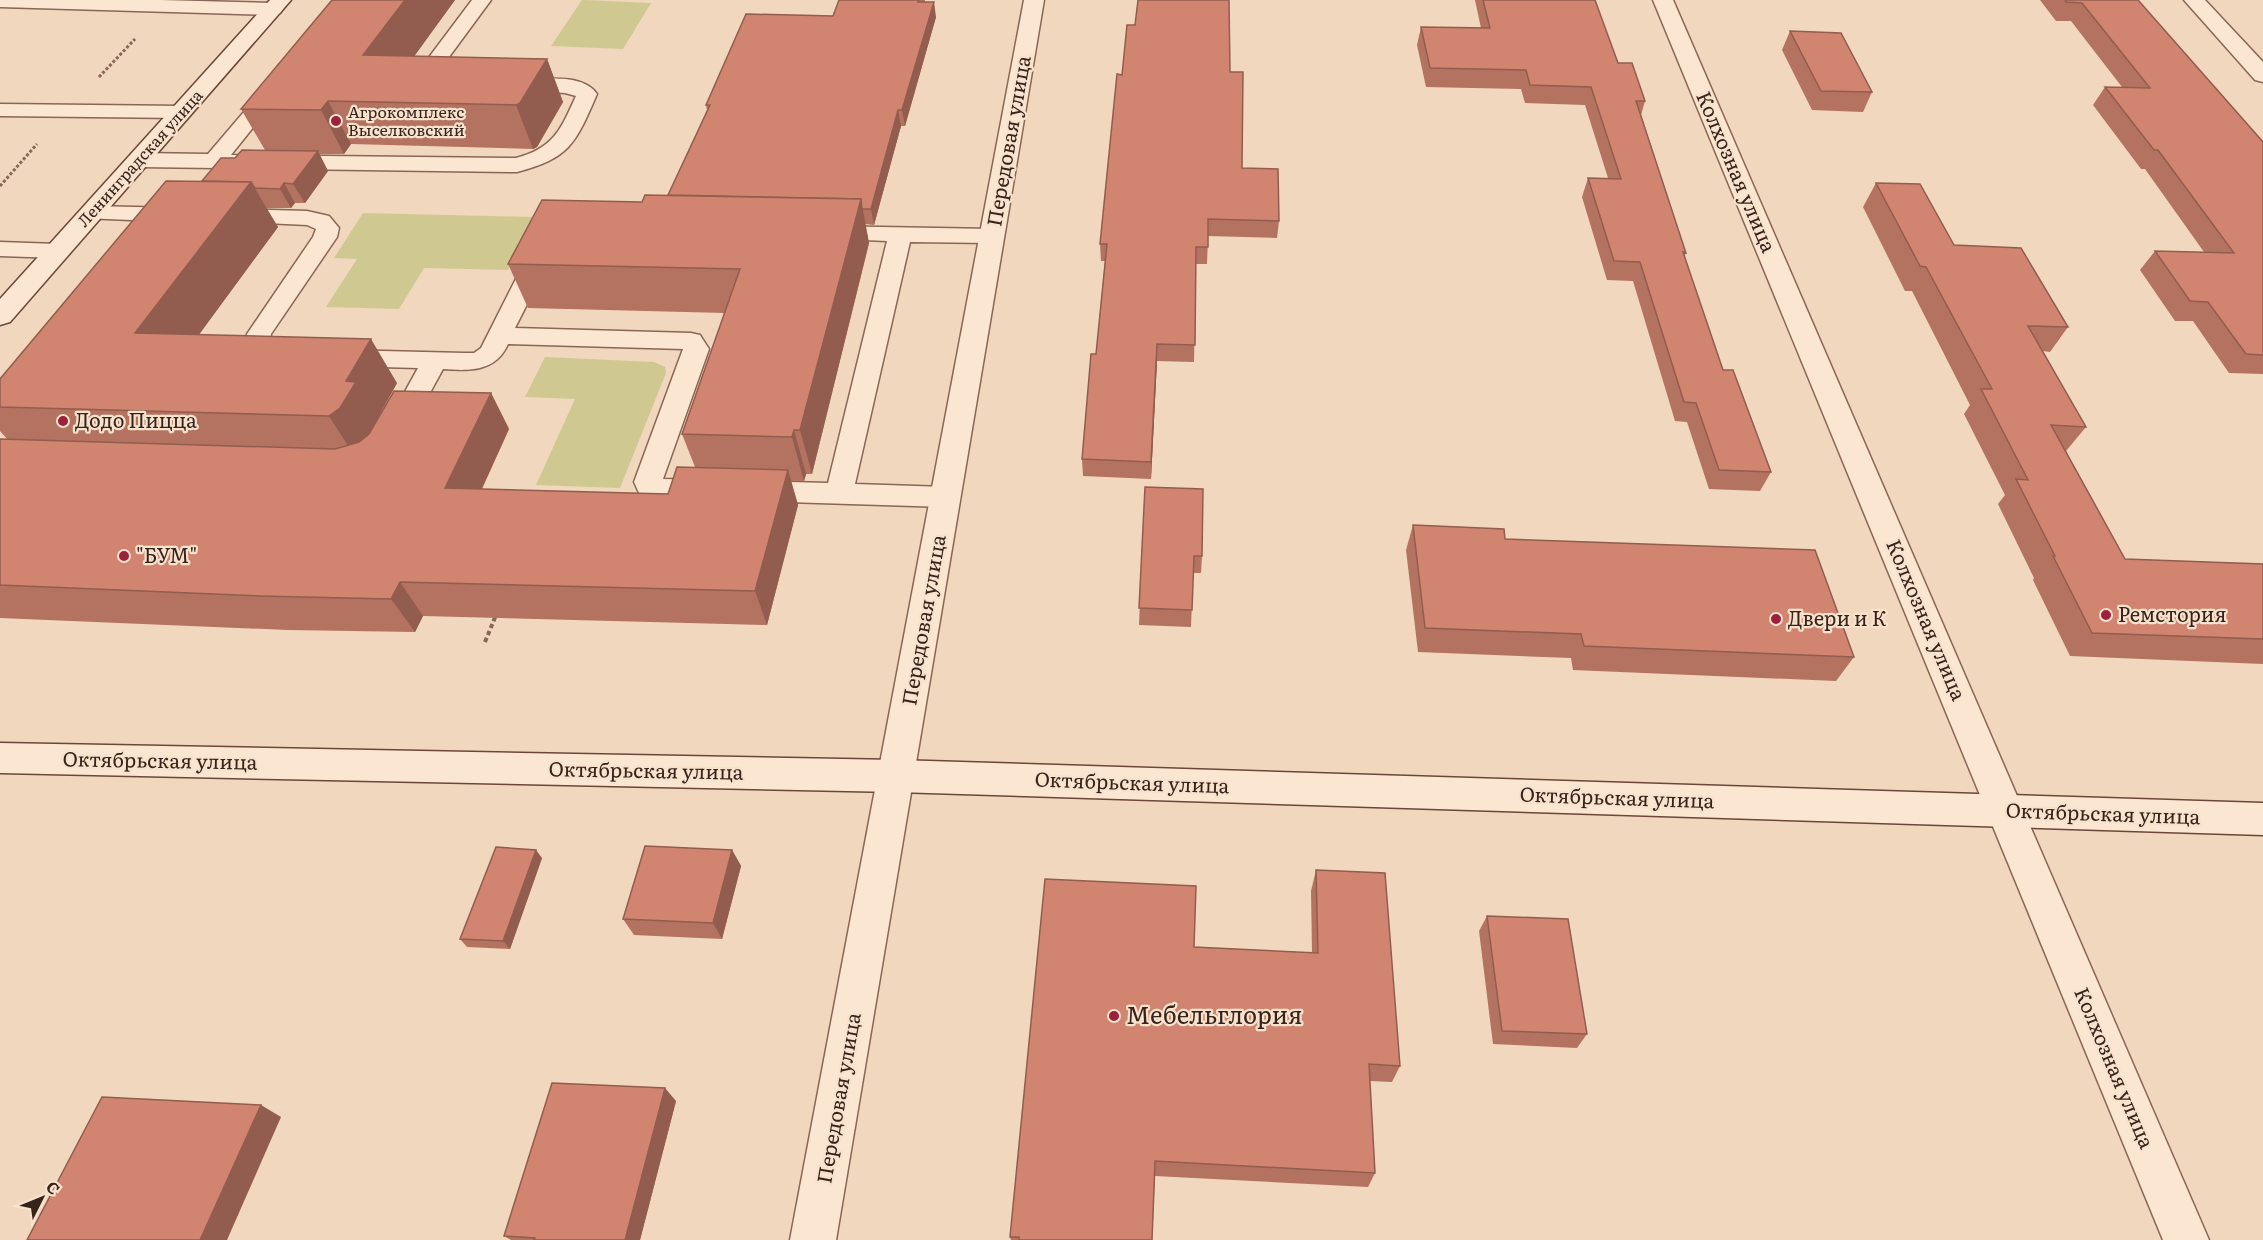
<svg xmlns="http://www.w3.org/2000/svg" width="2263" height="1240" viewBox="0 0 2263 1240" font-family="Literata,serif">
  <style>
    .green { fill: #cfc991 }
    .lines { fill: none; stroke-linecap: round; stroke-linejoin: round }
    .lane-casing { stroke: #896655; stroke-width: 3 }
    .street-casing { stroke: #896655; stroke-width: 3 }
    .secondary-casing { stroke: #6b4739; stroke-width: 3 }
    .path-far1 { stroke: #896655; stroke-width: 3; stroke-dasharray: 3 2; stroke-linecap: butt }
    .path { stroke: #896655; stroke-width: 4; stroke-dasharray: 4.5 3; stroke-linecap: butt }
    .lane { fill: #fbe6d1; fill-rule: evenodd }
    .street { fill: #fbe6d1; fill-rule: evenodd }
    .secondary { fill: #fbe6d1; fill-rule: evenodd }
    .wall { fill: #b47260 }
    .shaded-wall { fill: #925d4e }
    .building { fill: #d18570; stroke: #925d4e; stroke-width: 1.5 }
    .poi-dot { fill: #9c213c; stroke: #f7e2cd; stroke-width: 2 }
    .labels { text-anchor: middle; stroke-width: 4.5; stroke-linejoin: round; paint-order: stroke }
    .far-poi-label { font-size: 16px; fill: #38231b; stroke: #f7e2cd; text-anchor: start }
    .far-street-label { font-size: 16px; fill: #38231b; stroke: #f7e2cd }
    .street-label { font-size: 20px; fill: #38231b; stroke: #f7e2cd }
    .poi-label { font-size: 20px; fill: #38231b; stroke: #f7e2cd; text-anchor: start }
    .near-poi-label { font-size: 24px; fill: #38231b; stroke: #f7e2cd; text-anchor: start }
  </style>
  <rect width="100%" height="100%" fill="#f0d7bd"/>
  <g class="green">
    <polygon points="582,0 585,0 651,3 623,49 551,46"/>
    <polygon points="363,213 536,217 508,270 424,268 399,309 326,307 357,259 334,258"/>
    <polygon points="545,357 654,362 665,367 666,373 620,488 536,485 575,399 525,397"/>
  </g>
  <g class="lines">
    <defs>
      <g id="lane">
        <polygon points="0,0 160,0 273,3 280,5 283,9 280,13 273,15 0,7"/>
        <polygon points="472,0 491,0 435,76 446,85 443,89 436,91 421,86 415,76"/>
        <path d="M517 80C540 80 582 72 597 94 576 142 571 158 517 172L139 167 131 165 128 160 131 155 139 153 208 154 267 85 274 83 281 85 284 89 231 155 516 158C554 148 561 129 576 96L565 93 510 90 507 86 510 82Z"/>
        <polygon points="0,104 182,106 189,108 192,112 189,116 182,118 0,116"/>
        <polygon points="91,206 179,208 187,210 190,215 187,220 179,222 83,218 80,213 83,208"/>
        <polygon points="233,209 307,211 329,216 339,228 337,237 271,334 270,342 272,345 294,350 298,356 294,362 285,364 255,358 244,343 247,334 313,237 316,229 307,225 225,221 222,216 225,211"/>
        <polygon points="826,226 992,229 1000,231 1004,236 1000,241 992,243 910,242 855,484 946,487 956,490 960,497 956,504 946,507 754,501 744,498 740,491 744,484 754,481 828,483 887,241 818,238 814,233 818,228"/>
        <polygon points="0,242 58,244 66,246 70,251 66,256 58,258 0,256"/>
        <path d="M540 248 548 250 552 255 515 328 691 333 700 335 709 349 663 479 709 480 719 483 723 490 719 497C696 504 661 502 639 493L634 482 683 349 508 344C496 372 469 371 443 369L408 433 399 435 390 433 386 426 418 368 342 366 333 364 329 358 333 352 342 350 464 353H474L481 348 528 255 532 250Z"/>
      </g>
      <g id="street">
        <polygon points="1024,0 1044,0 836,1240 790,1240"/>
        <polygon points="1653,0 1673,0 2209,1240 2163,1240"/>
        <polygon points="2184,0 2205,0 2263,62 2263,82 2255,80"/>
      </g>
      <g id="secondary">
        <polygon points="270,0 291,0 10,322 0,325 0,299"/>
        <polygon points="0,743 896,760 2263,803 2263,835 896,792 0,773"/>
      </g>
    </defs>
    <use href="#lane" class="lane-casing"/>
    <use href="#street" class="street-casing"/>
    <use href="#secondary" class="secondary-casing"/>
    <g class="path-far1">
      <polyline points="99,77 135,39"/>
      <polyline points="0,186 37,144"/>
    </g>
    <polyline class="path" points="485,642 496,615"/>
    <use href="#lane" class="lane"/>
    <use href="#street" class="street"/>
    <use href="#secondary" class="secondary"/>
  </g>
  <g class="wall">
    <polygon points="332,0 455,0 414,56 547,59 563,102 537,147 533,149 351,144 344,154 319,154 328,171 305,203 295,203 291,208 266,208 278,227 199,334 397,383 378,418 491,393 509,429 482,489 668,494 695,467 682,434 725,313 528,308 508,264 642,202 668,195 707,110 706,105 833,16 875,0 925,0 925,2 936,17 905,126 901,126 874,225 865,224 869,243 812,474 806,474 804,481 791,481 798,505 767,625 423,616 415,632 288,630 0,618 0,439 8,440 0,431 0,379 202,181 235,158 265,150 241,109"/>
    <polygon points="1475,0 1595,0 1618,63 1645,101 1641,115 1686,253 1684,257 1723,370 1771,472 1760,491 1709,489 1687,422 1675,421 1633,281 1607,280 1582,197 1588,178 1608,178 1585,105 1525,103 1521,89 1426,87 1417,45 1421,27 1481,28"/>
    <polygon points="2040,0 2138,0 2263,142 2263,374 2229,373 2193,321 2175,321 2140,270 2155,251 2204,252 2145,169 2141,169 2093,105 2105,87 2122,87 2071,21 2056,21"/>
    <polygon points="1790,31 1872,92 1863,112 1812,110 1782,50"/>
    <polygon points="1230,72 1242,168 1279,221 1277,238 1208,236 1207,264 1196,264 1194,362 1157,361 1151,479 1083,476 1082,459 1096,354 1105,261 1101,261 1100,244 1122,75"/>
    <polygon points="1876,183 1954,245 2068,327 2050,352 2043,351 2086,427 2066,451 2125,559 2263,564 2263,664 2070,656 2033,580 2034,578 1998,504 2005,495 1964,414 1970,405 1912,291 1905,291 1863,207"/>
    <polygon points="1145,487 1202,556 1201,573 1193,573 1191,627 1139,625"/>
    <polygon points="1413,525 1505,539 1854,657 1836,681 1573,670 1571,658 1418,652 1406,550"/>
    <polygon points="732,850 741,866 722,939 634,935 623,919"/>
    <polygon points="542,858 510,949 467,947 460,939"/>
    <polygon points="1316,870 1400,1066 1392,1082 1370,1081 1375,1173 1368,1187 1155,1176 1152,1240 1011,1240 1010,1237 1194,947 1312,953 1311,891"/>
    <polygon points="1487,916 1587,1034 1577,1048 1493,1044 1479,931"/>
    <polygon points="676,1101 640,1240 511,1240 504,1236"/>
  </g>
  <g class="shaded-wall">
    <polygon points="405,0 455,0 384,98 363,55"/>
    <polygon points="934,2 936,17 905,126 902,110"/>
    <polygon points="547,59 563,102 537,147 533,149 516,105"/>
    <polygon points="328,101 351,144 344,154 321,110"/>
    <polygon points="898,110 901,126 874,225 871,209"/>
    <polygon points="318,151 328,171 305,203 293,184"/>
    <polygon points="251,182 278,227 168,377 135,333"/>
    <polygon points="284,183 295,203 291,208 280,189"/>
    <polygon points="861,199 869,243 812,474 800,430"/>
    <polygon points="371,339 397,383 378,417 383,426 357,460 329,416 346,381"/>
    <polygon points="1157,344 1157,361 1151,479 1151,462"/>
    <polygon points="491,393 509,429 466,523 445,488"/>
    <polygon points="794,430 806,474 804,481 792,437"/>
    <polygon points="788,470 798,505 767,625 755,591"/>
    <polygon points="400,582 423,616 415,632 391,599"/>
    <polygon points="536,850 542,858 510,949 503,941"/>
    <polygon points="732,850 741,866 722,939 713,923"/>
    <polygon points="665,1088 676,1101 640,1240 625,1240"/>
    <polygon points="261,1105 281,1117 227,1240 200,1240"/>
  </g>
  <g class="building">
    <polygon points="332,0 405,0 363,55 547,59 520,103 516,105 328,101 321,110 241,109"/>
    <polygon points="839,0 919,0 918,2 934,2 902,110 898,110 871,209 862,209 861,199 668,195 710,105 706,105 746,14 833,16"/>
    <polygon points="1138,0 1229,0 1230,72 1243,72 1242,168 1278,169 1279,221 1208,219 1208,247 1196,247 1195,345 1157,344 1151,462 1082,459 1091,354 1096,354 1107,244 1100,244 1117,74 1122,75 1127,25 1135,25"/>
    <polygon points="1483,0 1595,0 1618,63 1632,63 1645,101 1636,101 1686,253 1683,252 1723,370 1733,370 1771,472 1719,470 1696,403 1684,402 1640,262 1614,261 1588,178 1621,179 1591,87 1530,85 1526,70 1430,68 1421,27 1490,28"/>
    <polygon points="2065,0 2138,0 2263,142 2263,355 2246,354 2208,302 2190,301 2155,251 2234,253 2158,150 2154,150 2105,87 2150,88 2082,3 2066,2"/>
    <polygon points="1790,31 1841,33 1872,92 1821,91"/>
    <polygon points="242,150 318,151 293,184 284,183 280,189 255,188 251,182 202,181 221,158 235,158"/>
    <polygon points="166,181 251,182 135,333 371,339 346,381 356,382 340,408 329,416 0,407 0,379"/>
    <polygon points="1876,183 1920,184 1954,245 2021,248 2068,327 2028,326 2086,427 2051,425 2125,559 2263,564 2263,639 2092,633 2053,556 2055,556 2016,479 2028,480 1981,389 1992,389 1926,267 1920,266"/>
    <polygon points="645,195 861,199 800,430 794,430 792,437 682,434 740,269 508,264 542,200 642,202"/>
    <polygon points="394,391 491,393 445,488 668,494 677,467 788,470 755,591 400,582 391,599 260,596 0,585 0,439 335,449 359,442 369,434"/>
    <polygon points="1145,487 1203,489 1202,556 1194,556 1192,610 1139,608"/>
    <polygon points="1413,525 1504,529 1505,539 1815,550 1854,657 1584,646 1581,634 1425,628"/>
    <polygon points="645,846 732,850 713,923 623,919"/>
    <polygon points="496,847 536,850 503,941 460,939"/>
    <polygon points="1316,870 1385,873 1400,1066 1369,1064 1375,1173 1155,1161 1152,1240 1019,1240 1019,1237 1010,1237 1045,879 1196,886 1194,947 1318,953"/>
    <polygon points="1487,916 1568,919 1587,1034 1502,1031"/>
    <polygon points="552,1083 665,1088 625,1240 534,1240 535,1238 504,1236"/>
    <polygon points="102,1097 261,1105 200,1240 27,1240"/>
  </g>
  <g class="poi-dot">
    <circle cx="336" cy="121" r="6"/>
    <circle cx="63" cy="421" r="6"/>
    <circle cx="124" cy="556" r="6"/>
    <circle cx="2106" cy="615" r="6"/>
    <circle cx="1776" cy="619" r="6"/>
    <circle cx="1114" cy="1016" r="6"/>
  </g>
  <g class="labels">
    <g class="far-poi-label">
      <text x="348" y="118">Агрокомплекс<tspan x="348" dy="18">Выселковский</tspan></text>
    </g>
    <g class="far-street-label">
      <text transform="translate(140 158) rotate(-48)" y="6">Ленинградская улица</text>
    </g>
    <g class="street-label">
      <text transform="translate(1009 141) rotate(-80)" y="7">Передовая улица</text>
      <text transform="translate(1736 172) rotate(67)" y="7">Колхозная улица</text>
      <text transform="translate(924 620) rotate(-80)" y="7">Передовая улица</text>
      <text transform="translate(1926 620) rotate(67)" y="7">Колхозная улица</text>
      <text transform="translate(160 761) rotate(1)" y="7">Октябрьская улица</text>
      <text transform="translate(646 771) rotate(1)" y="7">Октябрьская улица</text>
      <text transform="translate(1132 783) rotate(2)" y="7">Октябрьская улица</text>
      <text transform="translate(1617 798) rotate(2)" y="7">Октябрьская улица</text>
      <text transform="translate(2103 814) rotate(2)" y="7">Октябрьская улица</text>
      <text transform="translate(2114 1068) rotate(67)" y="7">Колхозная улица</text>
      <text transform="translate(839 1098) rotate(-80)" y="7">Передовая улица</text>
    </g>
    <g class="poi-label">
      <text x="75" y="428">Додо Пицца</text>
      <text x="136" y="563">"БУМ"</text>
      <text x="2118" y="622">Ремстория</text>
      <text x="1788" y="626">Двери и К</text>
    </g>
    <g class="near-poi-label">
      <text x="1126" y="1024">Мебельглория</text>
    </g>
  </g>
  <g transform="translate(42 1198) rotate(47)" stroke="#f7e2cd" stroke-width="4.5" paint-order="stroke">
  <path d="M0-4.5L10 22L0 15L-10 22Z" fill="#38231b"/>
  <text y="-9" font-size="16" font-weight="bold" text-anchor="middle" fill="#38231b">С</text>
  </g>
</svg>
